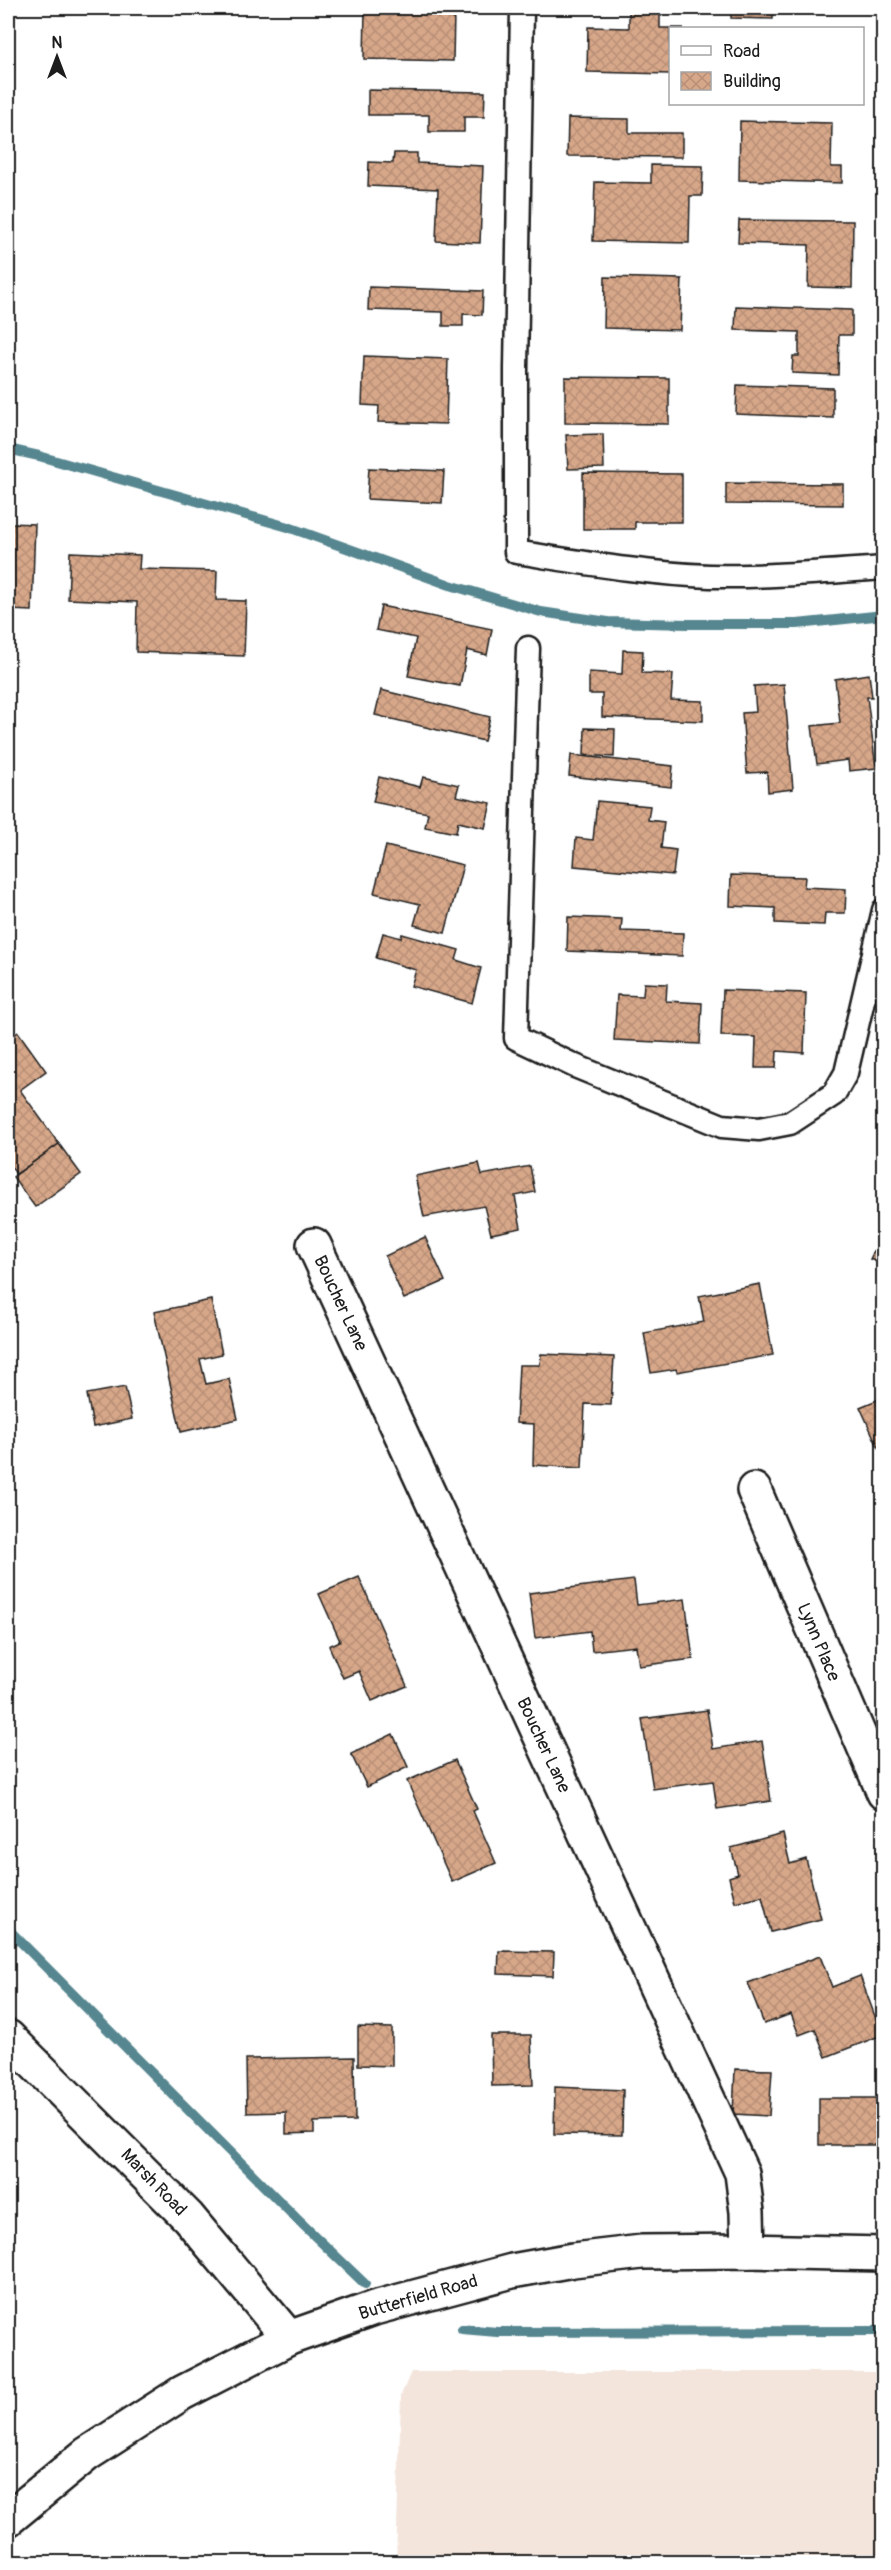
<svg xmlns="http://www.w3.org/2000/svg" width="891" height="2570" viewBox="0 0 891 2570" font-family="Pangolin,sans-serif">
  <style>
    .built { fill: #f3e5dc }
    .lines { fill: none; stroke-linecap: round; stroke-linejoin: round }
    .stream { stroke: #57868f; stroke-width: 10 }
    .building { fill: url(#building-cross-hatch); stroke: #1c1c1c; stroke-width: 1.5 }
    .lane-casing { stroke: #1c1c1c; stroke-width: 27 }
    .street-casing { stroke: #1c1c1c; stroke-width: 38 }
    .lane { stroke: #fff; stroke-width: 22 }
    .street { stroke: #fff; stroke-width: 33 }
    .labels { text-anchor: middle; stroke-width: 4.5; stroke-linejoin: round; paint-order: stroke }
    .street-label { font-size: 18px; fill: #1c1c1c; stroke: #fff }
  </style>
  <defs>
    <pattern id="building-cross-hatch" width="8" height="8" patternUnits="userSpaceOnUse" patternTransform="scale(1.5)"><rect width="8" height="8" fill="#d7a789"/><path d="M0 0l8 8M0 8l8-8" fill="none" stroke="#b88f76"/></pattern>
  </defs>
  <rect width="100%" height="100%" fill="#fff"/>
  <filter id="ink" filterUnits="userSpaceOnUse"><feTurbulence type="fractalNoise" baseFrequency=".0167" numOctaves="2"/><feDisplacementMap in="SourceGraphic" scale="12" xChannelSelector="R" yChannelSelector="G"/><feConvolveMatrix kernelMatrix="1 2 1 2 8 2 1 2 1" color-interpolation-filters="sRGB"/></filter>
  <g filter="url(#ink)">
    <polygon class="built" points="411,2372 883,2372 883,2562 396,2562 401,2395"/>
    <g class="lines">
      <g class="stream">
        <polyline points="8,449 39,456 288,527 450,585 541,612 608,622 688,624 797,624 884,615"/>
        <polyline points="8,1929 296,2218 365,2284"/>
        <polyline points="462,2329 497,2332 884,2331"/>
      </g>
    </g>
    <g class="building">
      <polygon points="731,8 773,8 773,19 731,18"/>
      <polygon points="365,10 454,12 453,61 364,59"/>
      <polygon points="629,12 660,12 660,28 684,28 670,28 670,74 587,72 588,27 629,28"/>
      <polygon points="368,90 485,92 484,117 464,117 464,132 429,132 429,115 368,115"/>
      <polygon points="568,118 629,119 629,133 682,133 682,157 567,156"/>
      <polygon points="740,121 832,123 831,167 842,167 842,183 739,180"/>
      <polygon points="394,153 417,153 417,163 483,166 480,243 436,241 438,189 368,186 369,162 393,163"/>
      <polygon points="651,165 703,166 702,196 690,196 689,243 593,241 595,182 651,183"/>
      <polygon points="739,220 853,221 852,288 808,287 809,245 738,243"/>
      <polygon points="605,277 682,279 680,330 604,328"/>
      <polygon points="369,287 483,291 482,315 463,314 463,326 443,326 443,312 368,310"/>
      <polygon points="736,306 852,310 852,335 839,335 838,375 792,373 793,356 799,356 799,332 735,330"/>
      <polygon points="364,356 448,359 446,424 378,422 379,406 362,405"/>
      <polygon points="565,377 669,378 669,424 565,423"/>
      <polygon points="737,385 833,388 833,418 736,414"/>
      <polygon points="603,434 604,468 568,469 566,435"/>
      <polygon points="369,468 444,471 442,503 367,499"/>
      <polygon points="583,473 682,474 682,522 635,522 635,529 583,529"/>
      <polygon points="726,483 843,484 843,505 726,504"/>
      <polygon points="8,523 35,524 32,611 8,610"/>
      <polygon points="70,552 140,555 139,569 217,571 216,600 246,601 244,656 136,652 137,602 68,599"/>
      <polygon points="381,606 492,629 487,655 467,650 460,686 408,676 416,638 376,630"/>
      <polygon points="623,650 643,651 642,673 673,674 671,700 703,701 703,721 602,717 602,694 589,694 589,672 622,674"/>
      <polygon points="869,674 872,697 867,697 876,768 849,771 848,760 817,764 812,726 840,723 835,679"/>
      <polygon points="784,684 793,789 768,792 767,772 747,773 742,713 756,712 754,686"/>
      <polygon points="381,690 490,717 484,741 375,715"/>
      <polygon points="585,728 615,729 614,757 584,755"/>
      <polygon points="571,755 673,766 671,787 569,776"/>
      <polygon points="379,777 420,787 423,777 459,785 456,796 491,803 485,828 458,822 456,833 425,827 428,813 373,802"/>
      <polygon points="597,801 650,806 648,820 664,822 661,848 676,850 673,875 574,866 576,838 593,840"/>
      <polygon points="386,846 463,865 445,933 414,925 420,904 374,893"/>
      <polygon points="731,875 805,877 804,887 846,889 845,913 825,913 824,925 775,923 775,908 730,906"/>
      <polygon points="568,917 622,919 621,931 683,933 682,956 567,951"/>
      <polygon points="383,933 401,938 402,934 459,950 456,960 481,968 472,1003 411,986 416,970 376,958"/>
      <polygon points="644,983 667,984 666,1001 702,1003 700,1044 614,1040 617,995 643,996"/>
      <polygon points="723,990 806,993 804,1053 777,1051 776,1068 755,1068 756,1037 721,1036"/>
      <polygon points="18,1032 46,1071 20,1090 59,1144 16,1174 8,1162 8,1040"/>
      <polygon points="59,1144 81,1174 35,1207 13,1177"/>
      <polygon points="479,1163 482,1175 530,1166 535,1192 515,1196 521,1228 491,1234 484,1206 424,1217 415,1176"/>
      <polygon points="884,1230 884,1265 870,1259"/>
      <polygon points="425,1237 445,1281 404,1299 385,1256"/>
      <polygon points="760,1284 773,1355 677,1372 676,1369 651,1373 644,1333 704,1322 699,1296"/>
      <polygon points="211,1300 222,1354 200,1359 206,1384 229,1379 238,1419 181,1432 154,1312"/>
      <polygon points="541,1354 614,1357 611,1405 585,1404 582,1468 533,1465 534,1424 516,1423 519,1365 540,1365"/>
      <polygon points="125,1387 132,1419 93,1427 87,1394"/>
      <polygon points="884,1397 884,1460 860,1407"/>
      <polygon points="359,1577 407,1686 372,1701 359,1671 343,1678 329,1646 340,1641 319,1594"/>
      <polygon points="634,1580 637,1605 685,1599 693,1659 639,1666 636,1646 592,1651 590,1631 535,1638 529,1593"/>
      <polygon points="707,1710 713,1749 762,1741 771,1801 717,1809 713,1781 653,1789 642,1719"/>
      <polygon points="393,1734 408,1767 367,1787 351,1754"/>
      <polygon points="455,1760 477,1809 473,1811 496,1863 452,1882 407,1781"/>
      <polygon points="783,1834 790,1864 806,1859 821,1919 771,1932 762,1896 735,1902 729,1877 738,1874 731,1848"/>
      <polygon points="499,1951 554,1952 553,1976 498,1974"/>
      <polygon points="820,1956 832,1987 860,1976 882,2035 826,2057 815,2029 799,2035 791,2014 764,2024 748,1983"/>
      <polygon points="358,2027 392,2028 392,2066 358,2065"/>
      <polygon points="491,2035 531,2035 533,2085 492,2086"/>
      <polygon points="354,2057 355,2121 314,2122 314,2133 286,2134 286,2112 247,2113 246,2059"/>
      <polygon points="735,2069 772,2070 769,2116 733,2114"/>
      <polygon points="555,2087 623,2090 622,2135 554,2134"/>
      <rect x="819" y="2098" width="65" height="47"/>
    </g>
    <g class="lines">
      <defs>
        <g id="lane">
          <path d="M522 8 516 369V552C580 562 646 574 710 576 768 577 826 572 884 568"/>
          <polyline points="528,648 516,1038 575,1066 722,1126 759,1129 790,1123 834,1094 846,1073 884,910"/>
        </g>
        <g id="street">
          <polyline points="314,1245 742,2173 747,2212 748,2251"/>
          <polyline points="754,1490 884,1793"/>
          <polyline points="8,2037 188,2217 289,2338"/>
          <polyline points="8,2519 87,2454 182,2393 289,2338 374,2308 512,2271 573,2260 642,2252 748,2251 884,2254"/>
        </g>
      </defs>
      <use href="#lane" class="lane-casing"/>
      <use href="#street" class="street-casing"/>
      <use href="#lane" class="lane"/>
      <use href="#street" class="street"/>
    </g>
  </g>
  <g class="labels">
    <g class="street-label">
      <text transform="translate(341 1303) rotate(65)" y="6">Boucher Lane</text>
      <text transform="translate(819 1642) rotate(67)" y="6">Lynn Place</text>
      <text transform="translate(544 1745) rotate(65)" y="6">Boucher Lane</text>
      <text transform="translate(154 2182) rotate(46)" y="6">Marsh Road</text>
      <text transform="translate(418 2297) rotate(-16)" y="6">Butterfield Road</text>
    </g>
  </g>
  <rect width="891" height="2570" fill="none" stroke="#fff" stroke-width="30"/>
  <rect x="15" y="15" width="861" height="2540" fill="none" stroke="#1c1c1c" stroke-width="2" filter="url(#ink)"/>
  <rect x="669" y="27" width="195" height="78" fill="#ffffff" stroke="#a4a4a4" stroke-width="1.5"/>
  <rect x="681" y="46" width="30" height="9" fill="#ffffff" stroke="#a4a4a4" stroke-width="1.5"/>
  <text x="723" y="57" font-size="18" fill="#1c1c1c">Road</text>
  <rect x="681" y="72" width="30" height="18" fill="url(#building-cross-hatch)" stroke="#a4a4a4" stroke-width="1.5"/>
  <text x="723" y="87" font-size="18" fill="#1c1c1c">Building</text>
  <g transform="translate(57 57)" stroke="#ffffff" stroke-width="4.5" paint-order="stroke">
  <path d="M0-4.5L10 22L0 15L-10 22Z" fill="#1c1c1c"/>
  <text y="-9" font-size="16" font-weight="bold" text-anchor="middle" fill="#1c1c1c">N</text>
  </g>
</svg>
